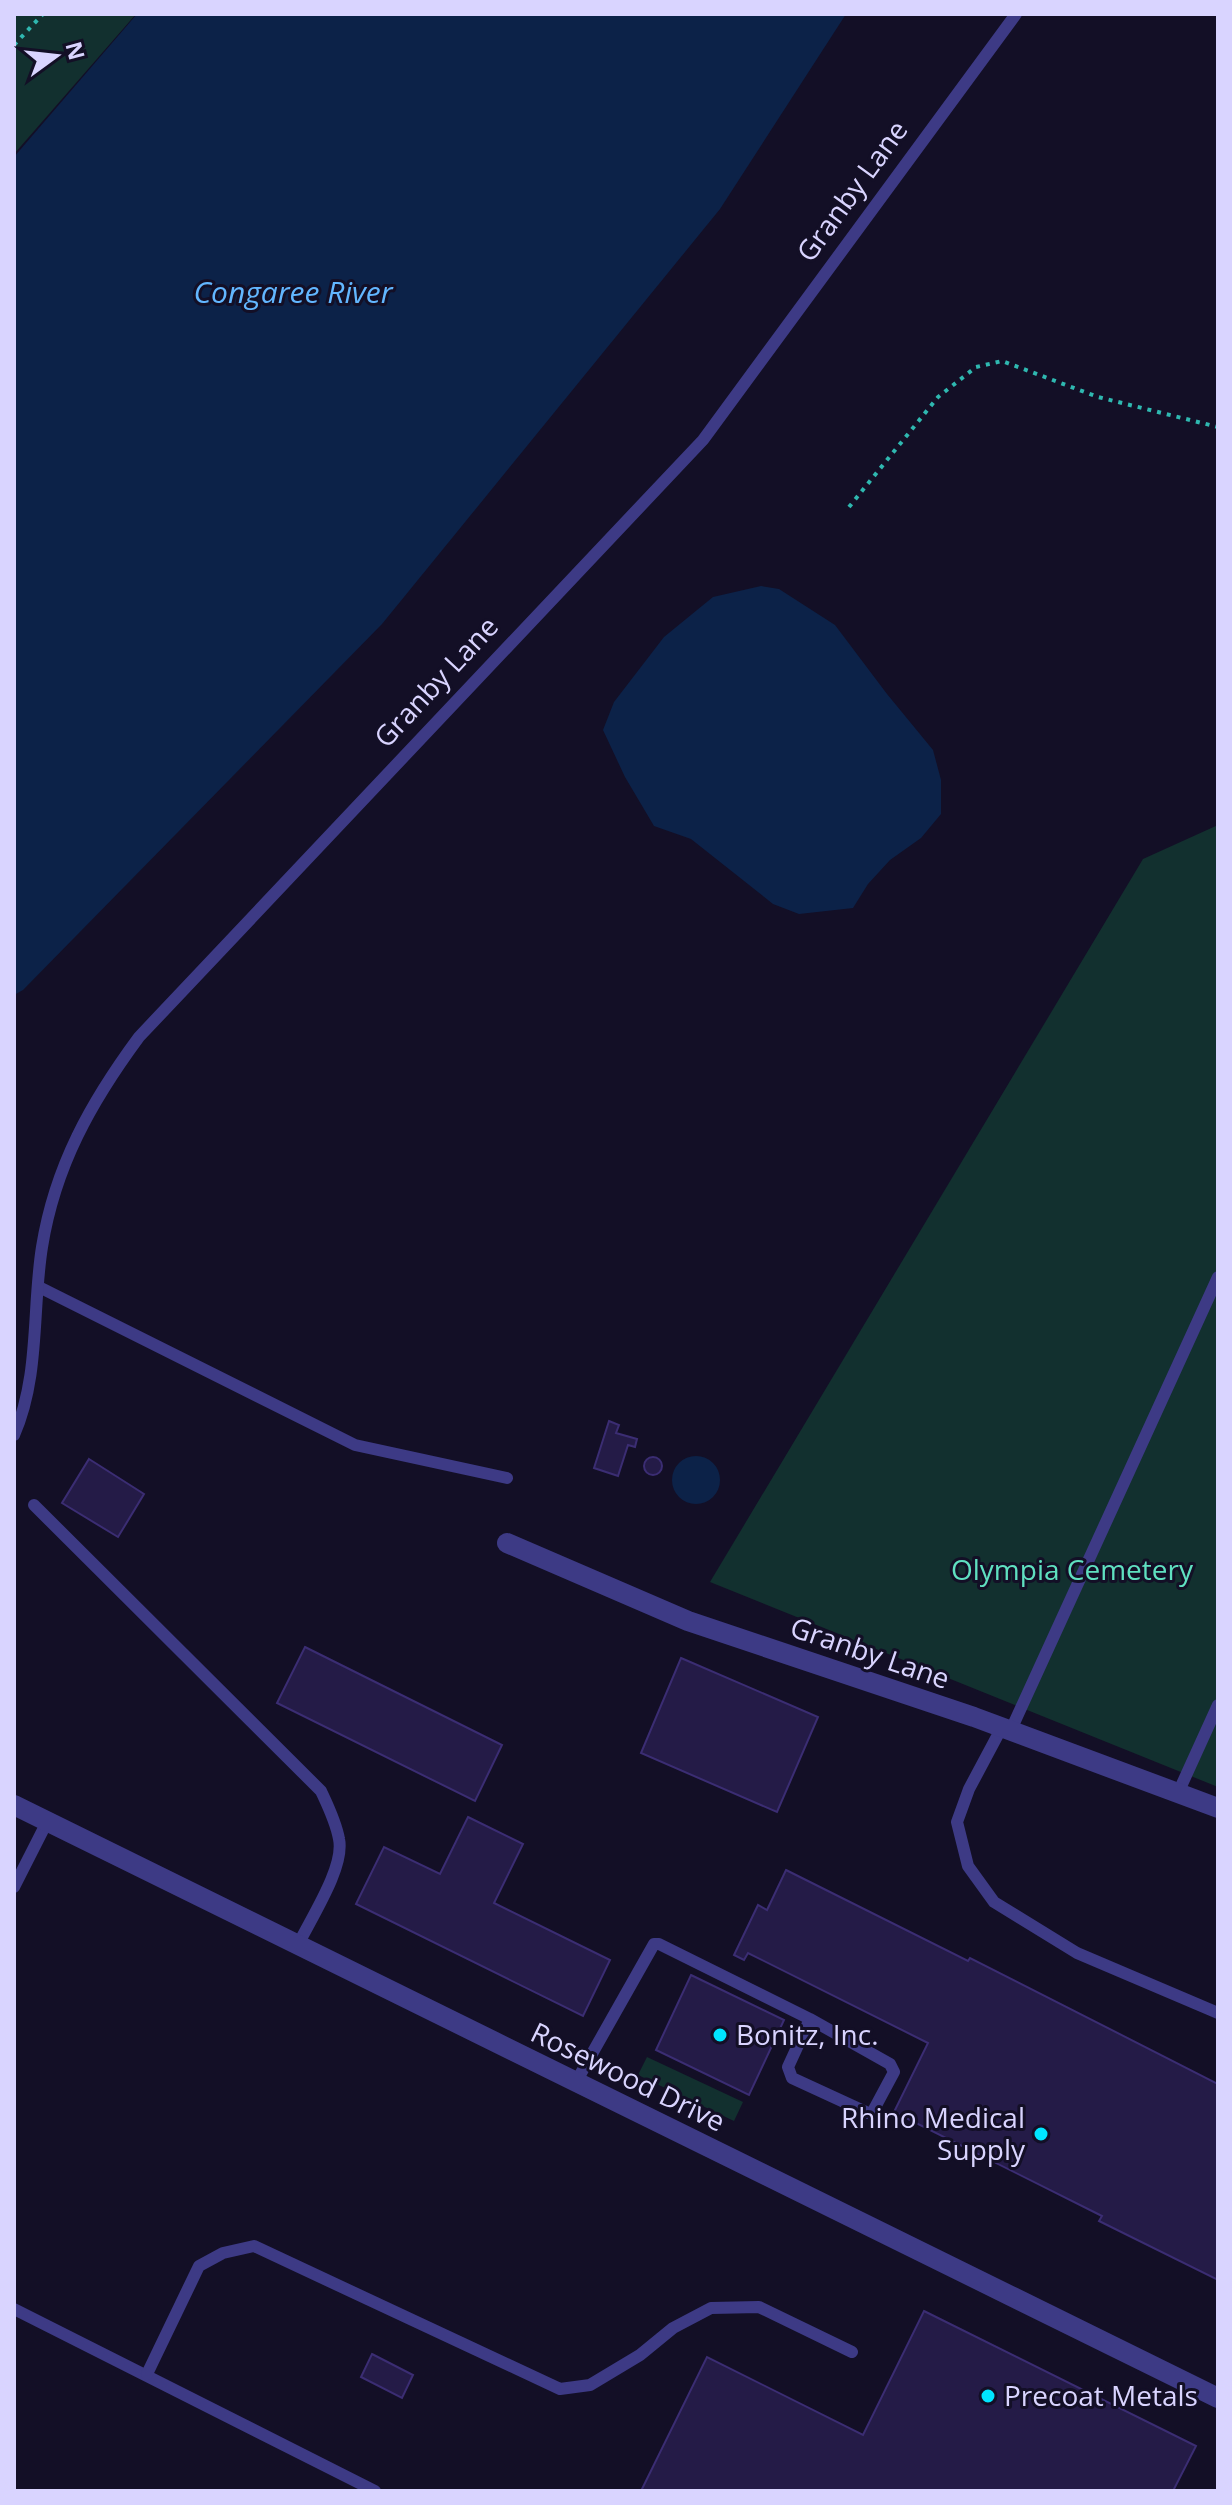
<svg xmlns="http://www.w3.org/2000/svg" width="1232" height="2505" viewBox="0 0 1232 2505" font-family="'Open Sans',sans-serif">
  <style>
    .green { fill: #12302f }
    .water { fill: #0c2248 }
    .building { fill: #241b47; stroke: #3b2d73; stroke-width: 2 }
    .lines { fill: none; stroke-linecap: round; stroke-linejoin: round }
    .path { stroke: #2fb8b0; stroke-width: 4; stroke-dasharray: 4 6; stroke-linecap: butt }
    .lane { stroke: #3d3a85; stroke-width: 12 }
    .street { stroke: #3d3a85; stroke-width: 20 }
    .poi-dot { fill: #00e5ff; stroke: #130f26; stroke-width: 3 }
    .labels { text-anchor: middle; stroke-width: 6; stroke-linejoin: round; paint-order: stroke }
    .street-label { font-size: 28px; fill: #d9d4ff; stroke: #130f26 }
    .park-label { font-size: 28px; fill: #5fe0c0; stroke: #130f26 }
    .poi-label { font-size: 28px; fill: #d9d4ff; stroke: #130f26; text-anchor: start }
    .water-label { font-size: 30px; font-style: italic; fill: #62b6ff; stroke: #130f26 }
  </style>
  <rect width="100%" height="100%" fill="#130f26"/>
  <g class="green">
    <polygon points="14,14 136,14 14,154"/>
    <polygon points="1218,825 1218,1787 710,1582 1143,859"/>
    <polygon points="647,2057 743,2102 734,2121 638,2075"/>
  </g>
  <g class="water">
    <polygon points="137,14 846,14 720,209 382,624 23,990 14,995 14,157"/>
    <polygon points="761,586 779,589 835,625 887,694 933,750 941,780 941,814 921,838 890,860 868,884 853,908 799,914 773,904 691,839 654,826 625,777 603,730 614,702 664,637 713,597"/>
    <circle cx="696" cy="1480" r="24"/>
  </g>
  <g class="building">
    <polygon points="609,1421 619,1425 616,1433 637,1439 635,1447 628,1445 618,1476 594,1468"/>
    <circle cx="653" cy="1466" r="9"/>
    <polygon points="89,1459 144,1494 118,1537 62,1503"/>
    <polygon points="305,1647 502,1745 475,1801 277,1703"/>
    <polygon points="681,1658 818,1717 777,1812 641,1753"/>
    <polygon points="468,1817 523,1844 494,1903 610,1960 583,2016 356,1904 384,1847 440,1874"/>
    <polygon points="786,1870 968,1961 970,1958 1218,2084 1218,2280 1099,2221 1102,2216 894,2112 928,2043 748,1953 744,1960 734,1955 758,1905 767,1910"/>
    <polygon points="691,1975 784,2020 749,2095 656,2050"/>
    <polygon points="924,2311 1196,2446 1173,2491 641,2491 707,2357 863,2435"/>
    <polygon points="372,2354 413,2375 402,2398 361,2377"/>
  </g>
  <g class="lines">
    <g class="path">
      <polyline points="14,45 43,14"/>
      <polyline points="849,507 938,397 976,367 1002,361 1098,397 1218,427"/>
    </g>
    <g class="lane">
      <polyline points="39,1287 355,1445 507,1478"/>
      <path d="M14 1435C40 1376 32 1309 42 1247 55 1166 91 1102 139 1037L703 440 1016 14"/>
      <path d="M34 1505 321 1791C328 1806 336 1822 339 1839 345 1867 311 1918 298 1945"/>
      <polyline points="1001,1729 969,1789 957,1822 968,1866 994,1902 1077,1953 1218,2013"/>
      <polyline points="1010,1732 1218,1277"/>
      <polyline points="1178,1793 1218,1705"/>
      <polyline points="14,1887 47,1822"/>
      <polyline points="576,2082 654,1944 659,1944 810,2019 890,2064 894,2072 872,2113 868,2113 792,2078 788,2067 810,2019"/>
      <polyline points="14,2309 375,2491"/>
      <polyline points="147,2374 199,2266 223,2253 254,2246 560,2389 590,2385 640,2355 673,2328 711,2308 759,2307 852,2352"/>
    </g>
    <g class="street">
      <polyline points="507,1543 688,1621 974,1717 1218,1808"/>
      <polyline points="14,1805 1218,2398"/>
    </g>
  </g>
  <g class="poi-dot">
    <circle cx="720" cy="2035" r="8"/>
    <circle cx="1041" cy="2134" r="8"/>
    <circle cx="988" cy="2396" r="8"/>
  </g>
  <g class="labels">
    <g class="street-label">
      <text transform="translate(852 191) rotate(-54)" y="10">Granby Lane</text>
      <text transform="translate(436 682) rotate(-47)" y="10">Granby Lane</text>
      <text transform="translate(870 1653) rotate(19)" y="10">Granby Lane</text>
      <text transform="translate(628 2077) rotate(26)" y="10">Rosewood Drive</text>
    </g>
    <g class="park-label">
      <text x="1072" y="1580">Olympia Cemetery</text>
    </g>
    <g class="poi-label">
      <text x="736" y="2045">Bonitz, Inc.</text>
      <text x="1025" y="2128" text-anchor="end">Rhino Medical<tspan x="1025" dy="32">Supply</tspan></text>
      <text x="1004" y="2406">Precoat Metals</text>
    </g>
    <g class="water-label">
      <text x="293" y="303">Congaree River</text>
    </g>
  </g>
  <rect width="1232" height="2505" fill="none" stroke="#d9d4ff" stroke-width="32"/>
  <g transform="translate(56 56) rotate(75)" stroke="#130f26" stroke-width="6" paint-order="stroke">
  <path d="M0-6L14 30L0 20L-14 30Z" fill="#d9d4ff"/>
  <text y="-12" font-size="22" font-weight="bold" text-anchor="middle" fill="#d9d4ff">N</text>
  </g>
</svg>
